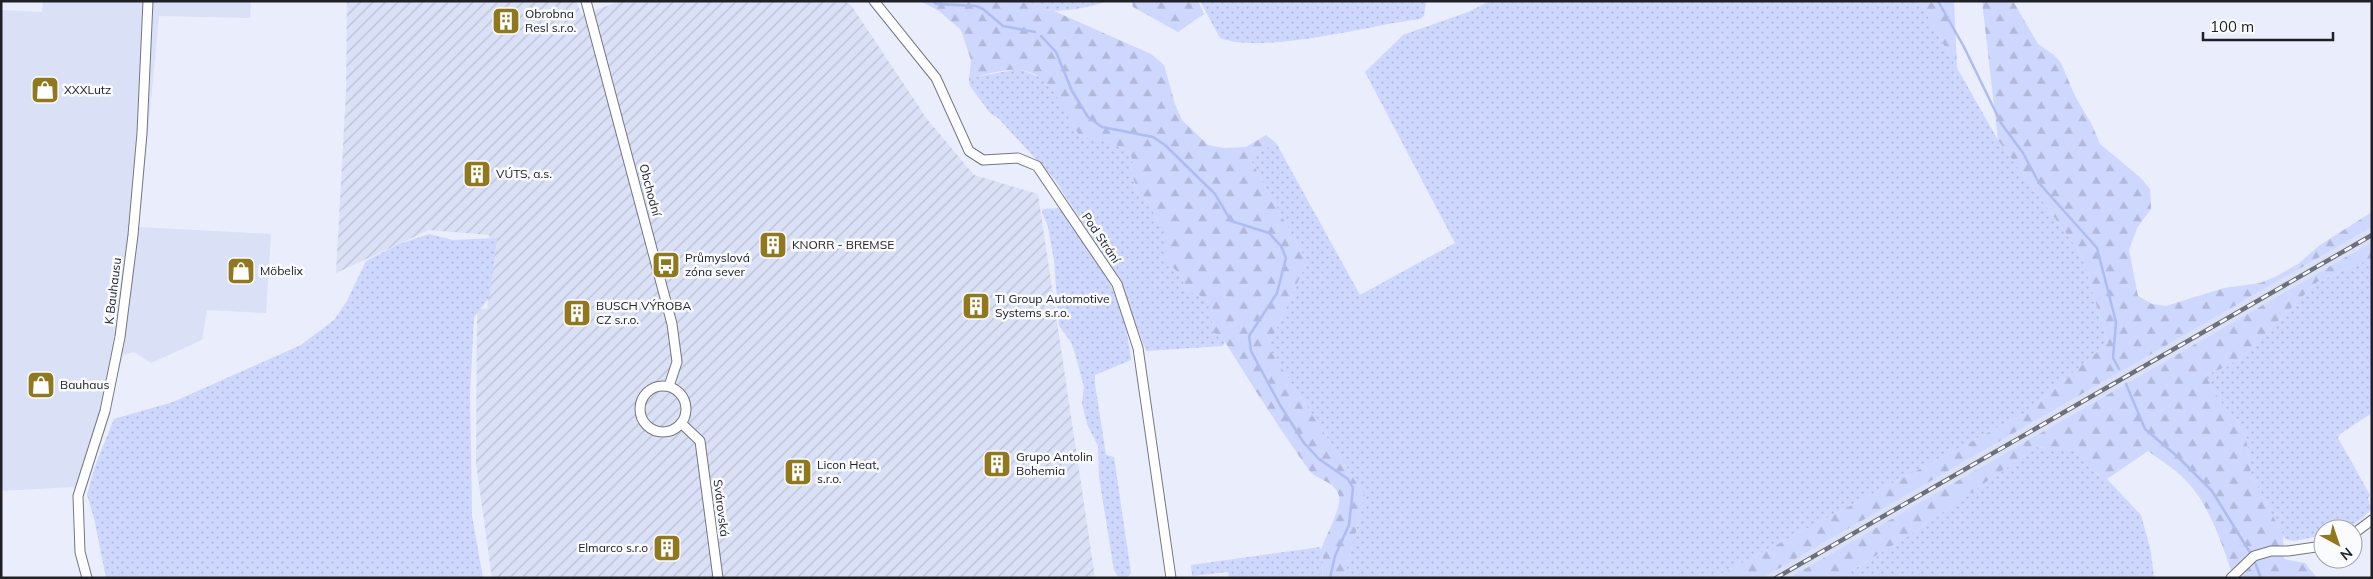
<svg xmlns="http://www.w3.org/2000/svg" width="2373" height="579" viewBox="0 0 2373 579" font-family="Mulish,sans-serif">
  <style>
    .built { fill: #dae0f6 }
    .industrial { fill: url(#industrial-furrows) }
    .grass { fill: url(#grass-dots) }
    .forest { fill: url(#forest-firs) }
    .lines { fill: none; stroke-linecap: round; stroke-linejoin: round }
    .stream { stroke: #afbcf1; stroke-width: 2.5 }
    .minor-casing { stroke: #737683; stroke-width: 11 }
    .minor { stroke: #fff; stroke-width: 9 }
    .rail-casing { stroke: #6e7079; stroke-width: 4.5 }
    .rail { stroke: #fafbfe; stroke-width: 2.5; stroke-dasharray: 8; stroke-linecap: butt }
    .labels { text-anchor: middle; stroke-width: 5; stroke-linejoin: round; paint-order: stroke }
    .poi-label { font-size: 12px; fill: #202127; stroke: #fafbfe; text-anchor: start }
    .street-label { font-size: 12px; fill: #202127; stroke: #fafbfe }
  </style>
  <defs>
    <pattern id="industrial-furrows" width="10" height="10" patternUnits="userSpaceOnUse" patternTransform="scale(1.25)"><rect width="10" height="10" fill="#dae0f6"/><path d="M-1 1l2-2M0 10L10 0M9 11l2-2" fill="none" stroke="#bbc0d3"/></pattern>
    <pattern id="grass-dots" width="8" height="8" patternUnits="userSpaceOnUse" patternTransform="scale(1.25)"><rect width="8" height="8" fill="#ced7fd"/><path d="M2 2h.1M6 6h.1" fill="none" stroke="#b1b8d9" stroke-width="1.8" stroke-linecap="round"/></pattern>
    <pattern id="forest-firs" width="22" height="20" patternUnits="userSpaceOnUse" patternTransform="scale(1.25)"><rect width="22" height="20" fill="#ced7fd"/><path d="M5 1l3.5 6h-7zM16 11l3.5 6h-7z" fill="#b1b8d9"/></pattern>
  </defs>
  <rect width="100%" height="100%" fill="#e9edfc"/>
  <g class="built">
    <polygon points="43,1 251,1 250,18 159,16 139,227 271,234 266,313 207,310 202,340 151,363 134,352 123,355 110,406 82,491 72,487 1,491 1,10 42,12"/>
    <polygon points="2372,227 2372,242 1876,528 1789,578 1762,578"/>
  </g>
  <polygon class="industrial" points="347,1 576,1 582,15 615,3 628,1 845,1 851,5 927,119 974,175 1038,194 1095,578 492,578 476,463 477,312 480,309 487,309 496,238 490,238 489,235 429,230 336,273 346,92"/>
  <g class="grass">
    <path d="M1028 1H1106C1096 7 1058 13 1046 10 1040 9 1034 4 1028 1Z"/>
    <path d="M1200 1H1426L1424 16 1420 19C1369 25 1265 55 1220 38Z"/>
    <polygon points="1490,1 1919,1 1998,140 2081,254 2108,343 2025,413 1714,578 1344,578 1365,496 1268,347 1307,262 1249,157 1276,143 1360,295 1455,243 1365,72 1403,35 1468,12"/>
    <polygon points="1019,69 1042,78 1062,101 1069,115 1085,137 1111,143 1128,150 1133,161 1131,170 1138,193 1148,201 1158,222 1166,234 1166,260 1183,278 1185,290 1199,295 1211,304 1213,332 1225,342 1223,346 1146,351 1125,294 1106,259 1055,180 999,119 990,113 970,86 969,81 975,77"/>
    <path d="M1062 208C1099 260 1124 295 1131 360L1095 375V384L1106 455 1114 457 1131 573 1127 578H1119L1114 570 1099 477 1098 446 1087 424 1082 403 1084 387 1076 357 1071 342 1059 326 1054 260 1048 227 1042 212 1043 209Z"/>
    <polygon points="429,234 453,240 497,238 489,298 474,317 470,394 472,516 483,578 106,578 94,518 87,495 94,469 114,419 173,402 301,345 334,320 347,301 366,261 399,244"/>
    <path d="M2372 258V413L2340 434 2338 438 2370 495 2368 498 2371 509C2356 527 2345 529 2323 529V535L2294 541 2285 539 2251 474 2246 437 2236 420 2224 407 2205 375 2226 367 2244 355 2317 282Z"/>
    <polygon points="2036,447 2074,451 2092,470 2107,479 2141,515 2151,552 2154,578 1839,578 1916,531"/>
    <polygon points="1320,547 1323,556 1322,578 1229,578 1228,572 1192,576 1191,565"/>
  </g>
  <g class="forest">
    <path d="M920 1H1028L1044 10 1054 11 1151 54 1164 65 1175 104 1182 120 1208 145 1224 148 1246 147 1266 135 1276 143 1249 157 1307 262 1268 347 1365 496 1344 578H1322L1323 556 1321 550C1325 537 1342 508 1339 496 1335 480 1317 481 1309 470 1279 428 1252 385 1225 342L1213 332 1211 304 1199 295 1185 290 1183 278 1166 260V234L1158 222 1148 201 1138 193 1131 170 1133 161 1128 150 1111 143 1080 136C1058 105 1051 62 1002 71 990 73 978 75 969 81L971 60 961 30 939 11Z"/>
    <polygon points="1132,1 1198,1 1204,14 1178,32 1133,7"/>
    <polygon points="1919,1 1954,1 1957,68"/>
    <polygon points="1982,1 2013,1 2038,44 2054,55 2061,63 2075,96 2092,125 2100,144 2141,178 2150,189 2151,209 2137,228 2129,250 2138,296 2152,304 2166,306 2224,288 2260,283 2275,277 2298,264 2320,245 2372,212 2372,227 1764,577 1714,578 2025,413 2108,343 2081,254 1998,140"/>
    <path d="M2372 242V258L2317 282 2244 355 2226 367 2205 375 2224 407 2236 420 2246 437 2251 474 2283 535 2284 559 2305 563 2317 578H2234C2220 540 2209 499 2177 472 2168 465 2158 458 2148 451L2107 479 2092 470 2074 451 2036 447 1916 531 1839 578H1789Z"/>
  </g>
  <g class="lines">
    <g class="stream">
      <polyline points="933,1 936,4 976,6 983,9 1003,26 1035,32"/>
      <polyline points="1938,1 1964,47 2001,123 2023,153 2039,183 2097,248 2116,322 2113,358 2119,369"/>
      <polyline points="1041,36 1056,52 1072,91 1088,117 1102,127 1153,137 1165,145 1215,194 1231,221 1269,233 1281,246 1286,258 1277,293 1249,336 1251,351 1280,405 1304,443 1319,459 1348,479 1353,488 1349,525 1335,556 1330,578"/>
      <polyline points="2126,384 2145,429 2178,457 2212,491 2251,554"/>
      <polyline points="2254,560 2261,578"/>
    </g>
    <defs>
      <g id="minor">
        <polyline points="586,1 672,324 677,362 669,386"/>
        <polyline points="874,1 936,78 969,151 983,160 1018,158 1037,166 1117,284 1138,348 1171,578"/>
        <circle cx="663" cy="409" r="23"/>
        <polyline points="681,423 700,441 718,578"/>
        <polyline points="2353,534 2372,520"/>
        <polyline points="87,578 80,552 78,496 105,411 120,337 133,235 142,133 148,1"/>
        <polyline points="2231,578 2254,556 2271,551 2288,551 2323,546"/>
      </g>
    </defs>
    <use href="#minor" class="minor-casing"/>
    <use href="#minor" class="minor"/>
    <defs>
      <polyline id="rail" points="1776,578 2372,235"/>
    </defs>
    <use href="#rail" class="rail-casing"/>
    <use href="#rail" class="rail"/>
  </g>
  <defs>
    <symbol id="building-square" viewBox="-11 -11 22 22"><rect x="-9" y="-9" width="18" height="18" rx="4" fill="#8f781e" stroke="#fafbfe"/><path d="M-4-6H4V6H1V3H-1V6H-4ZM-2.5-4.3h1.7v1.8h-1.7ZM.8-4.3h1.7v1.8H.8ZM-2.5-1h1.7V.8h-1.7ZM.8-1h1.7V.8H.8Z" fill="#fff"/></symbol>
    <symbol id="shop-square" viewBox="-11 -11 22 22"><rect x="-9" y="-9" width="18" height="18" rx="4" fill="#8f781e" stroke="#fafbfe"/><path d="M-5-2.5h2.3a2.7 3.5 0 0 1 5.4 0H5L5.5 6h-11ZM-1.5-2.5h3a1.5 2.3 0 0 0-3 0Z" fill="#fff"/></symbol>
    <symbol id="bus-square" viewBox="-11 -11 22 22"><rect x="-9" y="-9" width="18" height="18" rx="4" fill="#8f781e" stroke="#fafbfe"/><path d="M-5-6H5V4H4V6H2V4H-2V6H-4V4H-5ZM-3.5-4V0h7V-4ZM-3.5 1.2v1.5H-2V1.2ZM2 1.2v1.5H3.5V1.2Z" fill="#fff"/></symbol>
  </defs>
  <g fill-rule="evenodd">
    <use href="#building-square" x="490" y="5" width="32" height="32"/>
    <use href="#shop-square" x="29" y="74" width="32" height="32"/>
    <use href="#building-square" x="461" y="158" width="32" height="32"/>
    <use href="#building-square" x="757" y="229" width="32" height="32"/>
    <use href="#bus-square" x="650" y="249" width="32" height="32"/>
    <use href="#shop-square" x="225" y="255" width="32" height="32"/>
    <use href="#building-square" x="960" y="290" width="32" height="32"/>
    <use href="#building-square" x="561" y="297" width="32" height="32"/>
    <use href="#shop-square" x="25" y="369" width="32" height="32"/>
    <use href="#building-square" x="981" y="448" width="32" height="32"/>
    <use href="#building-square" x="782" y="456" width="32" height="32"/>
    <use href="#building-square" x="651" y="532" width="32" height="32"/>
  </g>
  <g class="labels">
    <g class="poi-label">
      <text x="525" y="18">Obrobna<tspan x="525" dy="14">Resl s.r.o.</tspan></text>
      <text x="64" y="94">XXXLutz</text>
      <text x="496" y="178">VÚTS, a.s.</text>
      <text x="792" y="249">KNORR - BREMSE</text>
      <text x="685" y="262">Průmyslová<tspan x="685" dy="14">zóna sever</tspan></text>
      <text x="260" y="275">Möbelix</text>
      <text x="995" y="303">TI Group Automotive<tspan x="995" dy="14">Systems s.r.o.</tspan></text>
      <text x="596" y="310">BUSCH VÝROBA<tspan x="596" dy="14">CZ s.r.o.</tspan></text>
      <text x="60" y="389">Bauhaus</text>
      <text x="1016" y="461">Grupo Antolin<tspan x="1016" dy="14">Bohemia</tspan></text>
      <text x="817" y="469">Licon Heat,<tspan x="817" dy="14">s.r.o.</tspan></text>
      <text x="648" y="552" text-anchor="end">Elmarco s.r.o</text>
    </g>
    <g class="street-label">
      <text transform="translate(650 190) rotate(75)" y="4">Obchodní</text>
      <text transform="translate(1101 238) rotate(56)" y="4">Pod Strání</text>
      <text transform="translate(113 291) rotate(-83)" y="4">K Bauhausu</text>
      <text transform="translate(721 508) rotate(83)" y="4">Svárovská</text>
    </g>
  </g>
  <rect width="2373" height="579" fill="none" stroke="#202127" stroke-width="5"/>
  <g transform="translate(2338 544) rotate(140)"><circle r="24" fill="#fafbfe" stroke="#a3a4a8"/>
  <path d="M0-4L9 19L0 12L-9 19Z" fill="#8f781e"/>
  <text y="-8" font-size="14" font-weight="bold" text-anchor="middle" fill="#202127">N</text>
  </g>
  <path d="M2203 32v8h130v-8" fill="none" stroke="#202127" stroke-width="2.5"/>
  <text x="2210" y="32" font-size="15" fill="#202127" stroke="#fafbfe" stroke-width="4" paint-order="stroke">100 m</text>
</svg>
